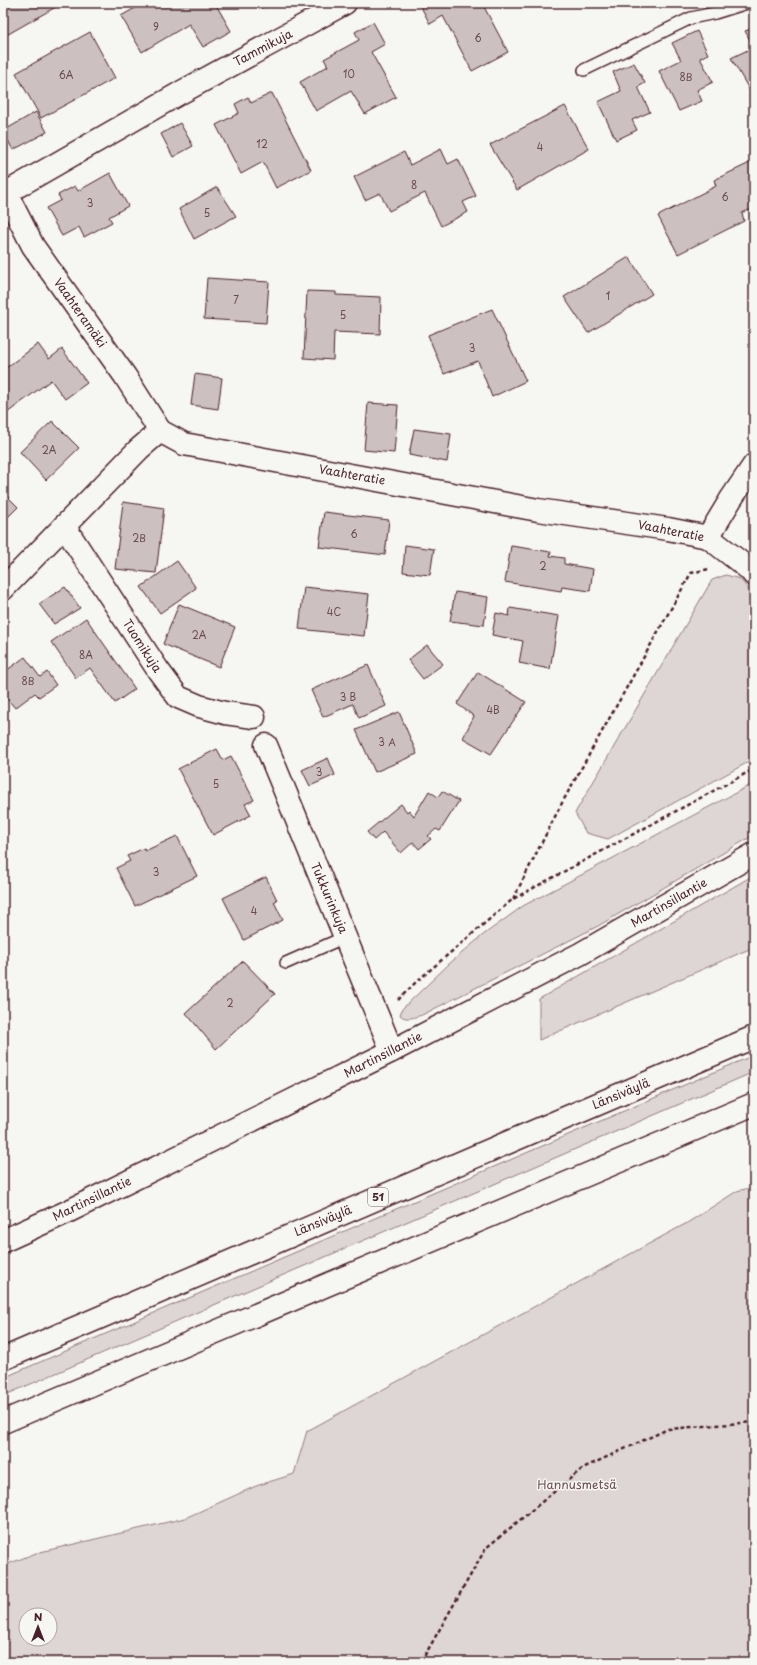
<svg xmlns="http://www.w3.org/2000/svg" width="757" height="1665" viewBox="0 0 757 1665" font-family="'Playpen Sans',sans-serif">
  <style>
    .green { fill: #ddd6d5; stroke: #947a80; fill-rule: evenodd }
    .building { fill: #ccc1c0; stroke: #4a1f2b }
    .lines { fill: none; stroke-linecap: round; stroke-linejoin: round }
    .lane-casing { stroke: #4a1f2b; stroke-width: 14 }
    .street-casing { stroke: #4a1f2b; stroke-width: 25 }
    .primary-casing { stroke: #4a1f2b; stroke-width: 25 }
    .highway-casing { stroke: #4a1f2b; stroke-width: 25 }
    .path { stroke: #4a1f2b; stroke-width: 2.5; stroke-dasharray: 4 3; stroke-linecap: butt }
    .lane { stroke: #f6f6f2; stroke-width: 11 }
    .street { stroke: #f6f6f2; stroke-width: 22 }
    .primary { stroke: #f6f6f2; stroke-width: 22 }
    .highway { stroke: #f6f6f2; stroke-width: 22 }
    .labels { text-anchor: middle; stroke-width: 3; stroke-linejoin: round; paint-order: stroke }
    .number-label { font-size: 10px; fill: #6a4850 }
    .shield { fill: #f6f6f2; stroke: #7e6067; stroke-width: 1 }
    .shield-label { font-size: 11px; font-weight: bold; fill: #4a1f2b }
    .street-label { font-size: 12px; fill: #4a1f2b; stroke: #f6f6f2 }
    .park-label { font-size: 12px; fill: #6f4d56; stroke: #f6f6f2 }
  </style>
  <rect width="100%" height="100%" fill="#f6f6f2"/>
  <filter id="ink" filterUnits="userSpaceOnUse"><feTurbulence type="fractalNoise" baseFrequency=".025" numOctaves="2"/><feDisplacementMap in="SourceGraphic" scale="8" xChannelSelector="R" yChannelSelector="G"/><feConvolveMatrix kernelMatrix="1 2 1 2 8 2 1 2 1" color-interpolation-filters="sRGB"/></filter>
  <g filter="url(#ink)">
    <g class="green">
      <polygon points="726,575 740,579 754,596 754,759 608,839 586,833 575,813 712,580"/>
      <path d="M754 783V835L598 926 422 1015C415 1017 406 1021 400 1015L402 1009 449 964 483 935 523 906Z"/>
      <polygon points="754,875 754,947 539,1040 539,999"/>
      <polygon points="754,1055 754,1072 3,1396 3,1378"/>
      <path d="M754 1187V1662H3V1566L36 1553 185 1518 256 1486 294 1474 307 1431 687 1223 737 1191ZM26 1615H50V1639H26Z"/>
    </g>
    <g class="building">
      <polygon points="3,3 61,3 61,4 3,37"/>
      <polygon points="144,3 215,3 231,31 203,47 189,24 142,52 121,16"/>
      <polygon points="259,3 270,3 262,8"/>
      <polygon points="424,3 482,3 508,52 472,71 443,16 430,24 420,5"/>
      <polygon points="373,22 385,44 371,52 396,97 365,114 351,91 316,111 300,82 328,66 324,59 359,40 355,32"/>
      <polygon points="754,28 754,98 731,58 754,47 745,31"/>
      <polygon points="697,31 708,54 700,58 713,82 697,90 702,101 679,111 659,71 681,60 672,43"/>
      <polygon points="90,32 115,78 41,118 16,73"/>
      <polygon points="634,63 645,83 638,87 650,112 632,120 637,130 616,140 598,102 621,91 613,72"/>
      <polygon points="272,93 311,170 276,188 263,162 241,174 216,125 239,113 235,104 248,97 251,103"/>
      <polygon points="565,106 589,149 517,190 490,145"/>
      <polygon points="36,112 47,132 13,150 3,131"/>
      <polygon points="180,123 193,146 173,157 161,134"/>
      <polygon points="441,149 448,164 458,159 476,196 463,202 468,212 441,226 425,193 389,211 380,193 365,200 354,177 404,152 410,165"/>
      <polygon points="754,161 754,208 742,213 744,221 678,254 658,216 716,186 714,180"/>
      <polygon points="110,173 128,206 109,217 112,222 84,237 79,227 62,236 46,208 61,200 58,195 75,186 78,191"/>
      <polygon points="217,187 236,216 194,239 179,209"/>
      <polygon points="629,257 652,294 588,333 564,297"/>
      <polygon points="207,278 269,282 266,323 204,319"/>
      <polygon points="307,291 336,292 336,295 381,297 380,334 334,332 333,360 304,358"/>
      <polygon points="492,309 526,381 492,397 478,361 444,374 428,335"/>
      <polygon points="38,344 49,359 62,349 87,383 65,399 51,380 3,416 3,370"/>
      <polygon points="195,374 222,378 218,409 191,405"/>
      <polygon points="368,403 398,405 394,453 364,450"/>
      <polygon points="52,421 79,448 46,480 20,452"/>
      <polygon points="414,429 451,434 447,462 409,455"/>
      <polygon points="3,492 18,507 3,522"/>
      <polygon points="123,502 164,508 156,573 115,569"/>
      <polygon points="324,512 389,520 385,555 319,547"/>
      <polygon points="405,545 434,549 430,575 403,572"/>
      <polygon points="511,546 551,552 550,556 564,558 564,564 593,569 590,591 562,587 561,591 505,582"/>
      <polygon points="177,561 196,588 160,613 141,587"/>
      <polygon points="65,587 80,608 54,624 39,604"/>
      <polygon points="304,587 369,594 364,636 299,629"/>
      <polygon points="455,592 488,597 484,625 450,621"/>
      <polygon points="179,604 235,627 219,667 163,644"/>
      <polygon points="510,608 559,616 550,669 519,663 523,641 492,635 496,613 509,616"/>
      <polygon points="86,618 135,689 115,703 90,668 76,678 51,642"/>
      <polygon points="427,645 443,664 423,679 408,660"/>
      <polygon points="25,657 40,677 47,672 56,685 39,697 35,693 15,708 3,694 3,673"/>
      <polygon points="368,665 386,706 359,718 353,704 323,717 311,690"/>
      <polygon points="478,672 526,702 491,754 463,738 474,716 457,704"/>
      <polygon points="399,712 417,754 375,772 356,730"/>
      <polygon points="217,749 223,760 231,756 254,800 245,804 251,815 213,835 178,769"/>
      <polygon points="328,758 335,775 310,786 302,770"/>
      <polygon points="429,791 438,797 442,791 459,801 440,831 436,829 428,836 431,839 419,849 413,842 401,853 383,832 374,840 367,832 401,804 407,812 409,810 414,816"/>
      <polygon points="177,836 197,876 135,906 116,868 130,861 127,856 144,848 145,851"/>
      <polygon points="266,877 277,900 274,902 283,920 244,940 223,898"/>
      <polygon points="243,961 275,994 216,1049 186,1013"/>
    </g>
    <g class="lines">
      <defs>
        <g id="lane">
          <polyline points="584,70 691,18 715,13 747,3"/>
          <polyline points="286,963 345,937"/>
        </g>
        <g id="street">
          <polyline points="160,431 125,376 33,246 6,193 180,93 345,3"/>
          <polyline points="64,526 158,670 178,697 199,706 225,713 254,717"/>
          <polyline points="708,537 731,499 754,465"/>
          <polyline points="3,589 139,449 160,431 184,444 538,510 668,529 708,537 749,569 754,575"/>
          <polyline points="266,745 392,1051"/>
        </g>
        <polyline id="primary" points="3,1241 67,1212 392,1051 580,954 754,854"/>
        <g id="highway">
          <polyline points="3,1359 754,1037"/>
          <polyline points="3,1422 754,1104"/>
        </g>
      </defs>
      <use href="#lane" class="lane-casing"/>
      <use href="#street" class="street-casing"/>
      <use href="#primary" class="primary-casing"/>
      <use href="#highway" class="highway-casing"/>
      <g class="path">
        <polyline points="513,899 563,801 691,573 709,569"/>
        <polyline points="398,1000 416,982 513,899 754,769"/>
        <polyline points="421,1662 486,1548 583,1468 668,1429 754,1422"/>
      </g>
      <use href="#lane" class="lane"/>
      <use href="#street" class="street"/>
      <use href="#primary" class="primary"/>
      <use href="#highway" class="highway"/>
    </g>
  </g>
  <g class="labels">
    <g class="number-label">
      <text x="156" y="31">9</text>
      <text x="478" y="42">6</text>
      <text x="349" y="78">10</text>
      <text x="66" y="79">6A</text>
      <text x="686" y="81">8B</text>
      <text x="262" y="148">12</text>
      <text x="540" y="151">4</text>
      <text x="414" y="189">8</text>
      <text x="725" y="201">6</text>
      <text x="90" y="207">3</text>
      <text x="207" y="217">5</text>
      <text x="608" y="300">1</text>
      <text x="236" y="304">7</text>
      <text x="343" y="319">5</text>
      <text x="472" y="352">3</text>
      <text x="49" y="454">2A</text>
      <text x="354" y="538">6</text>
      <text x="139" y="542">2B</text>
      <text x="543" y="570">2</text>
      <text x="334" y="616">4C</text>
      <text x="199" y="639">2A</text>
      <text x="86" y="659">8A</text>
      <text x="28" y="685">8B</text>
      <text x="348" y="701">3 B</text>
      <text x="493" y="714">4B</text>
      <text x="387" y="746">3 A</text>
      <text x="319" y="776">3</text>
      <text x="216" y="788">5</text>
      <text x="156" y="876">3</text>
      <text x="254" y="915">4</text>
      <text x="230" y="1007">2</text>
    </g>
    <rect class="shield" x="368" y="1188" width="20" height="18" rx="3"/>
    <g class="shield-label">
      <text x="378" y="1201">51</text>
    </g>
    <g class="street-label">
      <text transform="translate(263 48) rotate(-28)" y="4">Tammikuja</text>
      <text transform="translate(80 313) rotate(55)" y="4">Vaahteramäki</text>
      <text transform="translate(352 475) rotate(10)" y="4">Vaahteratie</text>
      <text transform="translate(671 531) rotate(11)" y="4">Vaahteratie</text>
      <text transform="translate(142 646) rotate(57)" y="4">Tuomikuja</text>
      <text transform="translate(329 898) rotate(67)" y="4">Tukkurinkuja</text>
      <text transform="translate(669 903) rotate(-30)" y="4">Martinsillantie</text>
      <text transform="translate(383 1055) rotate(-27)" y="4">Martinsillantie</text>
      <text transform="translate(621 1094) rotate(-23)" y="4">Länsiväylä</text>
      <text transform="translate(92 1199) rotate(-26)" y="4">Martinsillantie</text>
      <text transform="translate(323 1221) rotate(-23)" y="4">Länsiväylä</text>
    </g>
    <g class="park-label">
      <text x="577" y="1489">Hannusmetsä</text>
    </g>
  </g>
  <rect width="757" height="1665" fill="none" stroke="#f6f6f2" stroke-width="16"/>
  <rect x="8" y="8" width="741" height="1649" fill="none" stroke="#4a1f2b" stroke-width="1.5" filter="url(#ink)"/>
  <g transform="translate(38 1627)"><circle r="19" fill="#f6f6f2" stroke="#b1a0a2"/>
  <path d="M0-3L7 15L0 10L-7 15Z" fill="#4a1f2b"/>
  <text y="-6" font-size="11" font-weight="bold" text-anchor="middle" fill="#4a1f2b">N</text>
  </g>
</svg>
